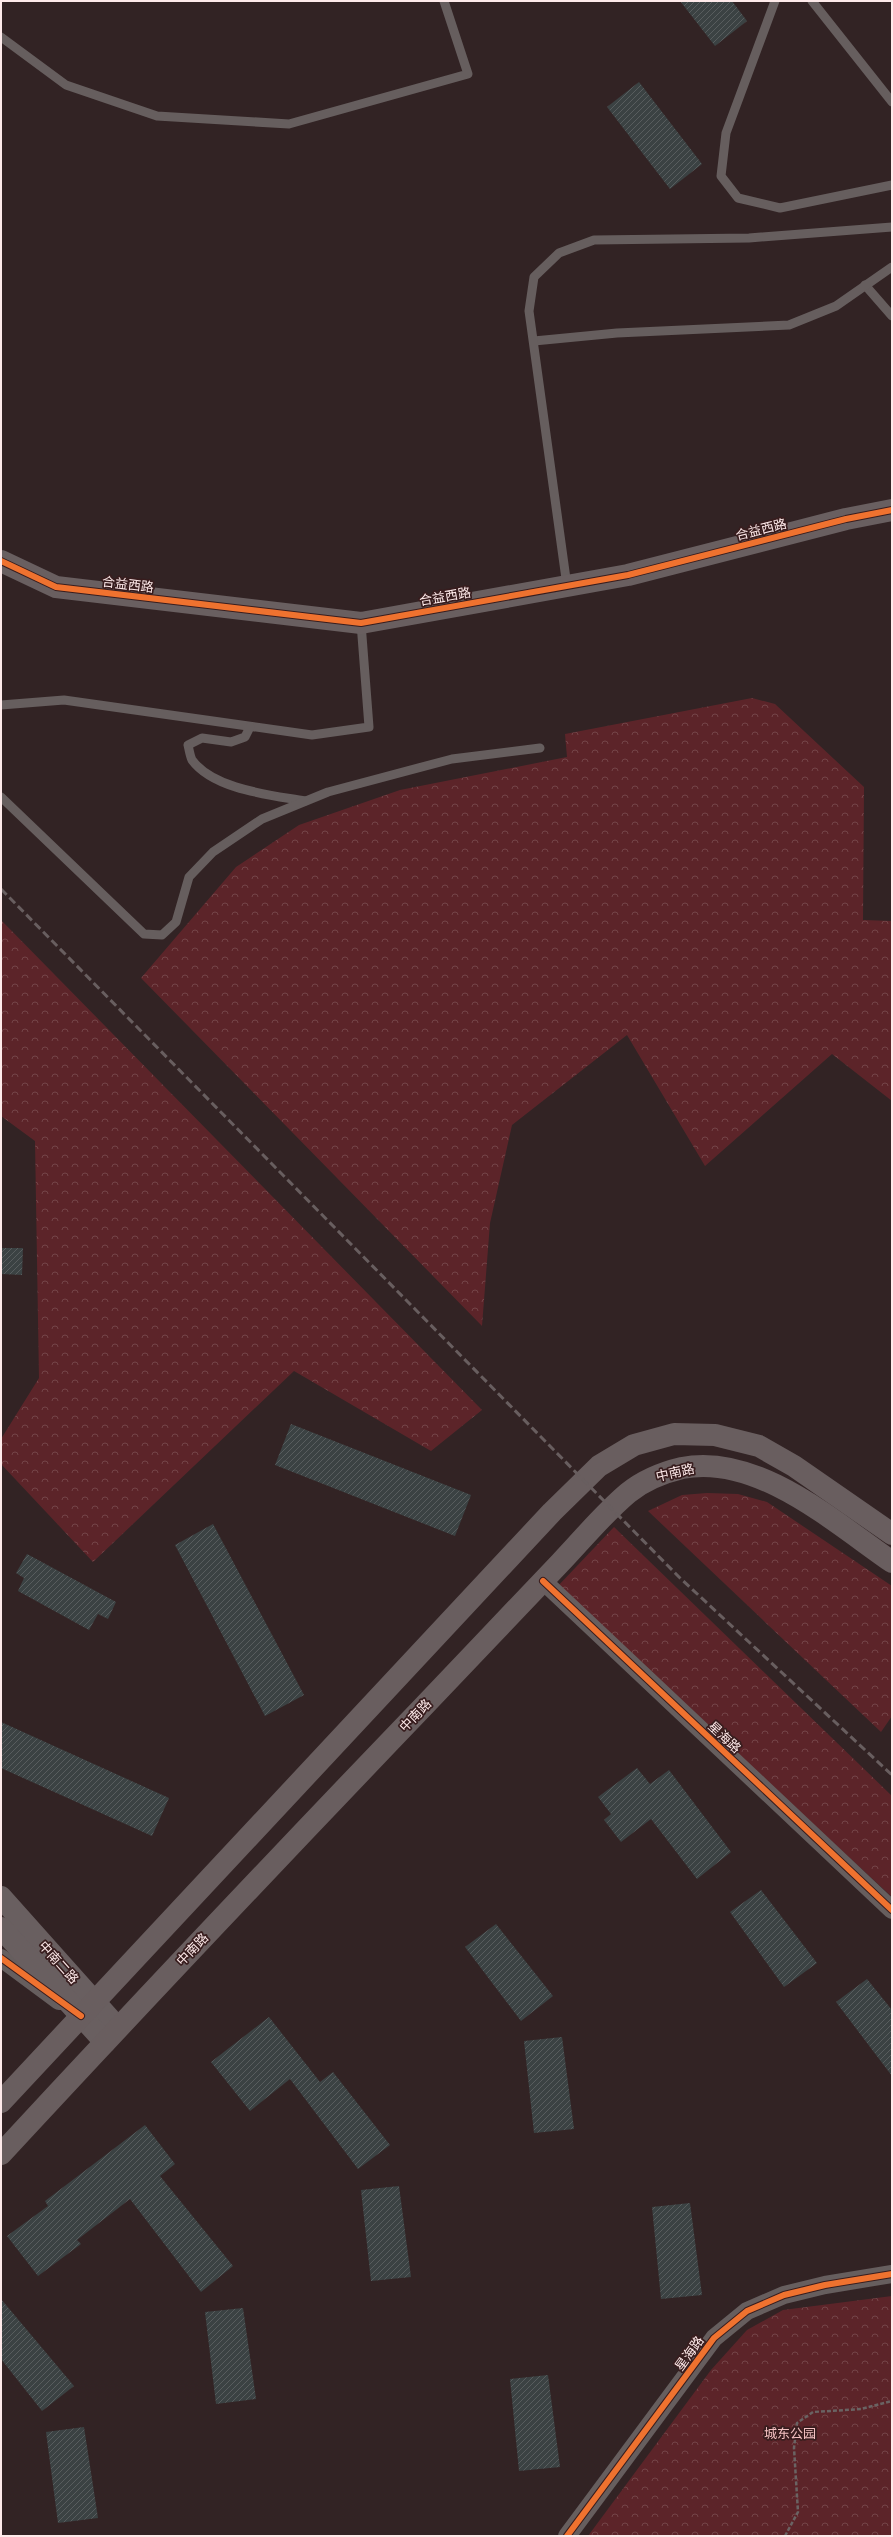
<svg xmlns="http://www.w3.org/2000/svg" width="893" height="2537" viewBox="0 0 893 2537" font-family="'DM Sans','Noto Sans SC',sans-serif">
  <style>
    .forest { fill: url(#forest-crowns) }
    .building { fill: url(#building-hatch) }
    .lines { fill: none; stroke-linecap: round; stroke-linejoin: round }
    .path { stroke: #6a6363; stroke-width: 2.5; stroke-dasharray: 4 2; stroke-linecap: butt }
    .lane { stroke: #665e5e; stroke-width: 9 }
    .street { stroke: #665e5e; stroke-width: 18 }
    .secondary { stroke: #695f60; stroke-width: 22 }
    .primary { stroke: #695e5f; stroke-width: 22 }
    .rail { stroke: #685e5f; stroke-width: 3; stroke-dasharray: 8 4; stroke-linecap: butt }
    .cycleway-casing { stroke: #381d1e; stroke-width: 8 }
    .cycleway { stroke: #ef722f; stroke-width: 6 }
    .labels { text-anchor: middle; stroke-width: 3.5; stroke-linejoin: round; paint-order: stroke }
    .street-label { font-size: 13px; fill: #feeaea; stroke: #381d1e }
    .park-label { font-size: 13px; fill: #f4c1c2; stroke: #381d1e }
  </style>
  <defs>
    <pattern id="forest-crowns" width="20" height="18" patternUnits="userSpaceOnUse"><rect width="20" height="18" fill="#5c2429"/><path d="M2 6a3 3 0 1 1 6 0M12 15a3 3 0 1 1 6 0" fill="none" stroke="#744448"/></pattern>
    <pattern id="building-hatch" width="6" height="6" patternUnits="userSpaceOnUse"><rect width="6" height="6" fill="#3b4243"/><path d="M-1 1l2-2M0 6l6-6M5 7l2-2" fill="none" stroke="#585d5e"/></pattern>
  </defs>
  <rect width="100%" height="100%" fill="#322324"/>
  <g class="forest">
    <polygon points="752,698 775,704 864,787 863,920 892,921 892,1101 832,1054 705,1166 627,1035 512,1125 490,1223 482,1326 141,978 236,867 299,825 400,790 567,757 565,734"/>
    <polygon points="1,920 482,1410 431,1451 294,1371 93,1562 1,1464 1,1439 39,1378 35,1141 1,1116"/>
    <polygon points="707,1493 738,1494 767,1502 892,1586 892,1716 881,1732 648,1511 682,1495"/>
    <polygon points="614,1527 892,1796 892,1897 557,1587"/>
    <polygon points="892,2296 892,2536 588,2536 711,2370 747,2330 783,2310"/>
  </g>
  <g class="building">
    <polygon points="680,1 732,1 747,21 715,46"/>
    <polygon points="639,82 702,164 670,189 607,107"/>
    <polygon points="1,1248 23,1248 22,1275 1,1274"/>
    <polygon points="291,1424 471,1495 455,1536 275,1465"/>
    <polygon points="213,1524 304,1695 265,1716 175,1545"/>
    <polygon points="27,1554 116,1602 108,1619 98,1614 89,1630 18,1591 24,1578 16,1573"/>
    <polygon points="1,1722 169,1798 152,1836 1,1768"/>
    <polygon points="637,1768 650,1784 669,1770 731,1852 697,1879 651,1819 621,1842 604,1820 611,1814 598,1797"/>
    <polygon points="761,1890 817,1963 784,1987 730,1912"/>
    <polygon points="496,1924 553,1996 521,2021 465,1947"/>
    <polygon points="867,1979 892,2010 892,2076 836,2002"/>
    <polygon points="269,2017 320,2082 333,2072 390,2145 358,2169 290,2079 250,2111 211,2062"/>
    <polygon points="562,2037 574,2129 534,2133 524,2041"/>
    <polygon points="145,2125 175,2164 160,2176 233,2266 201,2292 130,2199 77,2240 81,2244 38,2276 7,2236 48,2206 45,2201"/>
    <polygon points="399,2186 411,2277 371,2281 361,2190"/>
    <polygon points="690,2203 702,2295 661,2299 652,2207"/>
    <polygon points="1,2299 74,2386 42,2411 1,2359"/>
    <polygon points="243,2308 256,2399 216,2404 205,2312"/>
    <polygon points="548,2375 560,2467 519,2471 510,2379"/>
    <polygon points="84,2427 98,2518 58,2523 46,2432"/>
  </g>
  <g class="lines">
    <polyline class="path" points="785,2536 798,2512 794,2448 797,2423 813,2412 861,2409 892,2401"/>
    <g class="lane">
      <polyline points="775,1 726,133 721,176 738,198 780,208 892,185"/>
      <polyline points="812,1 892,102"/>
      <polyline points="1,37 66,85 157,116 289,124 468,74 444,1"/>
      <polyline points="865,285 892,316"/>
      <polyline points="534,341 617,333 789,325 836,306 892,267"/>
      <polyline points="567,586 529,311 534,277 559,253 594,240 749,238 892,227"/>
      <polyline points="1,705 64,700 312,735 369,727 361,623"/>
      <path d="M250 727 245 737 231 742 202 738 188 745C189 749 190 756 192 760 214 790 272 795 305 801"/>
      <polyline points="1,797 144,934 162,935 176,922 189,877 213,852 262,819 328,792 452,759 540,748"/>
    </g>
    <g class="street">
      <polyline points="543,1581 892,1910"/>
      <polyline points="1,1958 59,2001"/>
      <polyline points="567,2536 714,2338 747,2311 784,2295 825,2285 892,2274"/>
    </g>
    <g class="secondary">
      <polyline points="1,561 56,587 361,623 628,575 846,519 892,510"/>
      <polyline points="1,1897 117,2027"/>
      <polyline points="1,1928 105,2042"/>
    </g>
    <g class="primary">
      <polyline points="1,2102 552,1512 599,1466 634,1445 674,1434 715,1435 759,1446 794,1466 892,1534"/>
      <path d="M1 2154C140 2004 280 1856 422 1708 468 1660 514 1611 560 1563 582 1540 603 1514 628 1493 644 1480 661 1473 682 1468 757 1453 834 1522 892 1562"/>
    </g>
    <polyline class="rail" points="1,889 679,1577 892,1775"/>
    <defs>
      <g id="cycleway">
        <polyline points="1,561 56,587 361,623 628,575 846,519 892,510"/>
        <polyline points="543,1581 892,1910"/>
        <polyline points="1,1958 81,2016"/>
        <polyline points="567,2536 714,2338 747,2311 784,2295 825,2285 892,2274"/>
      </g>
    </defs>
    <use href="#cycleway" class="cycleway-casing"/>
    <use href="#cycleway" class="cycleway"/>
  </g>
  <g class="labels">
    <g class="street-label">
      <text transform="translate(761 529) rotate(-14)" y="5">合益西路</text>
      <text transform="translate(128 584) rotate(7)" y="5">合益西路</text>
      <text transform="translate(445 596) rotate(-10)" y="5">合益西路</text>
      <text transform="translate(675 1472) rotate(-13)" y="5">中南路</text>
      <text transform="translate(415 1715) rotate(-46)" y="5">中南路</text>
      <text transform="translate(725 1737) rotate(43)" y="5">星海路</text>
      <text transform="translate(192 1949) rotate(-46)" y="5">中南路</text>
      <text transform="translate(59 1962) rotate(48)" y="5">中南二路</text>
      <text transform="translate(689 2353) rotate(-54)" y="5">星海路</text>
    </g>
    <g class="park-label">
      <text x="790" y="2438">城东公园</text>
    </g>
  </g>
  <rect width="893" height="2537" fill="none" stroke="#feeaea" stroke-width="4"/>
</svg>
